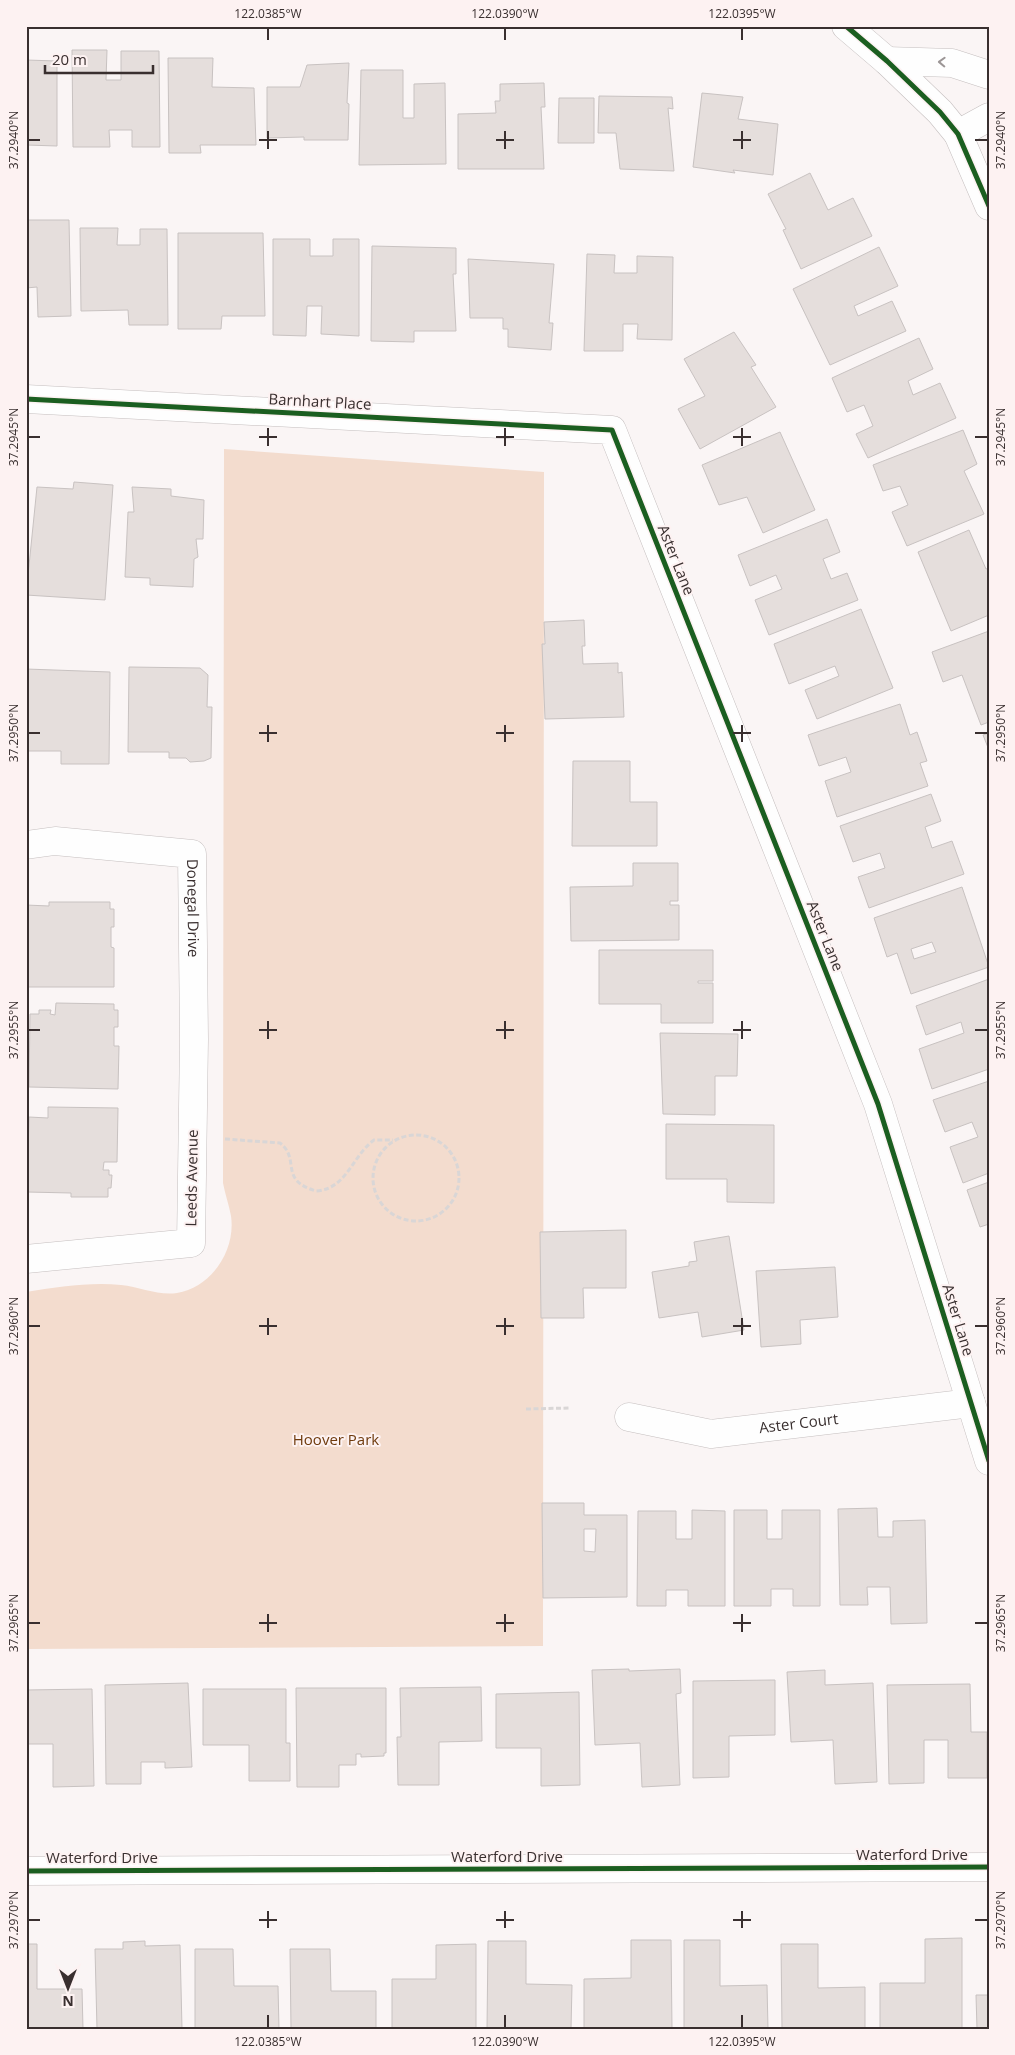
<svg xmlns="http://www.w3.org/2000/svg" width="1015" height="2055" viewBox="0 0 1015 2055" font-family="'Open Sans',sans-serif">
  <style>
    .green { fill: #f3dcce }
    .building { fill: #e5dedc; stroke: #c8c2c1; fill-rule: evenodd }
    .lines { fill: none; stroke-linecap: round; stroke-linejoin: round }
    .minor-casing { stroke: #c5bfbf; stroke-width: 29 }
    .secondary-casing { stroke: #c5bfbf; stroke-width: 29 }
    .path { stroke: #d9d6d6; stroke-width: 3; stroke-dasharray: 5 2.5; stroke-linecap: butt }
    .minor { stroke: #fefefe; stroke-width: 28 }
    .secondary { stroke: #fefefe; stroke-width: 28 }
    .cycleway-casing { stroke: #fdf2f2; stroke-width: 8 }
    .cycleway { stroke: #1b5e20; stroke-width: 5 }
    .oneway { stroke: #9c9696 }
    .ticks { fill: none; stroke: #392f2f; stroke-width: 2 }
    .labels { text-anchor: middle; stroke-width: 4; stroke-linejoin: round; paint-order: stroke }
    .street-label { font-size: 15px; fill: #392f2f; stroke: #fdf2f2 }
    .park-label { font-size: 15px; fill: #6f3b0d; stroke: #fdf2f2 }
    .neatline { fill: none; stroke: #392f2f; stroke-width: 2 }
    .ticks-label { font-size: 12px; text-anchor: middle; fill: #392f2f }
  </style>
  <rect width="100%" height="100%" fill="#faf5f5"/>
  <path class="green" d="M224 449 544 472 543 1646 26 1649V1292C57 1287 90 1282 121 1285 140 1287 159 1296 177 1293 212 1287 236 1250 231 1216 229 1205 225 1194 223 1183Z"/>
  <g class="building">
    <polygon points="72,50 107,50 106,80 121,80 121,51 159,51 160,147 132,147 132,130 109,130 110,147 73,147"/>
    <polygon points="168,58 213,58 212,87 254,88 256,145 200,145 201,153 169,153"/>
    <polygon points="26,60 57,61 57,146 26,145"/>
    <polygon points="349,63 347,103 349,104 348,140 304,140 304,137 267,138 267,87 300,87 307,65"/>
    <polygon points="361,70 403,70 403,118 414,118 414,84 445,83 446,164 359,165"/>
    <polygon points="544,83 545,107 541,107 544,169 458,169 458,114 496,113 495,101 500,101 500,84"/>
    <polygon points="702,93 743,97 738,119 778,124 773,175 733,170 735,173 693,167"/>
    <polygon points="599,96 672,97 673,109 668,108 674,171 620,169 616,133 598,133"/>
    <polygon points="559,98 594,98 594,143 558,143"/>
    <polygon points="810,173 828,210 853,198 872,236 801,269 783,230 786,229 768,194"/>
    <polygon points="26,220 69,220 71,316 38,317 37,287 26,288"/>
    <polygon points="80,228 118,228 117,245 140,245 140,229 167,229 168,325 129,325 128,310 81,311"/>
    <polygon points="178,233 263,233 265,316 222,316 221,329 178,329"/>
    <polygon points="273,239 310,239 310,256 333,256 333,239 359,239 359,336 321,334 322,306 307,306 306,336 273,335"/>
    <polygon points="372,246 456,248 456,274 453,274 456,331 414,331 414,342 371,341"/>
    <polygon points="879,247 898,286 854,306 858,316 892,301 906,331 830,365 793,289"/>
    <polygon points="587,254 615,255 614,273 637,273 637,256 673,257 672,340 637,339 638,324 623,324 623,351 584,351"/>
    <polygon points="468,259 554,264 549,323 553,323 551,350 508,347 508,329 503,329 503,318 470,318"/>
    <polygon points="734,332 756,365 751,367 776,407 700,449 678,409 705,396 684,359"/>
    <polygon points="919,338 933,369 908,381 913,395 940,383 956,418 868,458 856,434 873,426 864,405 847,412 832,378"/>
    <polygon points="963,430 977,464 964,471 984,514 907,546 892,512 908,505 900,486 883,491 873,465"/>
    <polygon points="780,432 815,510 763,533 747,497 719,505 702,465"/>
    <polygon points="74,482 113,485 105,600 26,595 37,487 73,489"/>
    <polygon points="132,487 171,489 171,496 204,500 203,539 196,539 198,557 194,559 193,587 150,585 150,578 125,577 128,512 134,512"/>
    <polygon points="827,519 840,552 823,559 831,579 847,573 858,600 769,635 755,600 782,589 776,575 750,586 738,555"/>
    <polygon points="969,530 986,569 989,568 989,615 951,631 918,552"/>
    <polygon points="861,609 893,688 817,719 805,690 839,676 835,666 789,684 774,644"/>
    <polygon points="584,620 585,646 582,646 583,664 618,663 618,673 622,672 624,717 545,719 542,644 545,644 544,622"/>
    <polygon points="989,631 989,722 981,725 962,675 943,682 932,652"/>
    <polygon points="129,667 200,668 208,675 207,707 212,707 211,758 204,761 190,762 186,758 169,758 169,752 128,752"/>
    <polygon points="26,669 110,672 109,764 61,764 61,751 26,751"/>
    <polygon points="900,704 910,735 917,732 927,761 920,763 928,786 837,817 825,781 851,772 846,757 819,766 808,735"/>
    <polygon points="989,733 989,750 983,735"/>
    <polygon points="573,761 630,761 630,802 657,802 657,846 572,846"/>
    <polygon points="931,794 941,821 925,827 932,848 952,841 964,874 869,908 858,877 885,868 880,853 853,862 840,826"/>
    <polygon points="633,863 678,863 678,901 670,901 670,905 679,905 679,940 571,941 570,887 633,886"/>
    <path d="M962 887 989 967 911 994 897 953 887 957 874 918ZM932 942 936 952 914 959 911 949Z"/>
    <polygon points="49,902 110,902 110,909 114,909 114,927 111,927 111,947 114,948 114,987 26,987 26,905 49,906"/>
    <polygon points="599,950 713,950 713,981 698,981 698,983 713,983 713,1023 661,1023 661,1004 599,1004"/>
    <polygon points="989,979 989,1069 932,1089 919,1049 964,1033 961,1022 926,1035 916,1006"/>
    <polygon points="56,1003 114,1004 114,1010 118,1010 118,1027 114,1027 114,1046 119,1046 118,1089 29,1087 30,1014 39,1014 39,1010 51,1010 50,1014 55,1015"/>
    <polygon points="660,1033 738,1034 737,1076 715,1076 715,1115 663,1114"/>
    <polygon points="989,1081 989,1173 963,1183 950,1147 978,1137 972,1122 945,1132 933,1100"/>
    <polygon points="48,1107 118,1108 117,1162 104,1162 103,1170 109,1170 109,1175 112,1175 111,1188 108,1188 108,1197 71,1197 71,1193 27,1192 29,1117 48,1118"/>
    <polygon points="666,1124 774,1125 774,1203 727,1202 727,1179 666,1179"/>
    <polygon points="989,1182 989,1224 980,1227 967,1190"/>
    <polygon points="626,1230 626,1288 583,1288 584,1318 541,1318 540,1232"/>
    <polygon points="729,1236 744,1330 702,1337 698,1312 659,1318 652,1272 689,1266 689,1262 697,1261 694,1242"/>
    <polygon points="835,1267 838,1317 800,1320 801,1344 761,1347 756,1271"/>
    <path d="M542 1503H584V1515H627V1597L543 1598ZM584 1529H596L595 1552 584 1551Z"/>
    <polygon points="877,1508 878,1537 893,1537 893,1521 925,1520 927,1623 891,1624 890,1587 867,1587 868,1605 840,1605 838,1509"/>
    <polygon points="692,1510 725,1511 725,1606 688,1606 688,1590 666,1590 666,1606 637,1606 638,1511 676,1511 676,1539 692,1539"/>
    <polygon points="734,1510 767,1510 767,1539 782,1539 782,1510 820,1510 820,1606 793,1606 793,1589 771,1589 771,1606 734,1606"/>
    <polygon points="629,1669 629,1671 680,1669 681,1693 676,1694 680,1785 642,1787 640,1743 595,1745 592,1670"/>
    <polygon points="825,1670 825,1685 873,1683 877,1782 835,1784 833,1740 791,1742 787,1672"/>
    <polygon points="775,1680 775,1735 729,1736 729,1777 693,1778 693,1681"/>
    <polygon points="188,1683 192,1767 165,1768 165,1762 141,1762 141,1784 106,1784 105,1685"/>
    <polygon points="970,1684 971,1732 987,1732 987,1778 948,1778 948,1740 924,1740 924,1783 889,1784 887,1685"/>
    <polygon points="481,1687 482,1741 439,1742 439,1785 398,1785 397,1737 401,1737 400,1688"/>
    <polygon points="296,1688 386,1688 386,1753 384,1753 384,1756 361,1757 361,1754 356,1754 356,1765 339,1765 339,1787 297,1787"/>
    <polygon points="92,1689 94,1786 53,1787 53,1744 26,1744 26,1690"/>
    <polygon points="203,1689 286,1689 286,1743 290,1743 290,1781 249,1781 249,1745 203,1745"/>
    <polygon points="579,1692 580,1785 541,1786 541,1748 496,1748 496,1694"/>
    <polygon points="962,1938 962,2029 880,2029 880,1983 925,1983 925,1939"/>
    <polygon points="631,1940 671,1940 672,2029 584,2029 584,1979 631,1978"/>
    <polygon points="684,1940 720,1940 720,1986 767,1985 768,2029 684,2029"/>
    <polygon points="145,1941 145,1946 180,1945 182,2029 97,2029 95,1949 123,1949 123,1942"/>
    <polygon points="488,1941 526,1941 526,1984 572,1985 571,2029 487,2029"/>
    <polygon points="26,1944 37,1944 37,1989 82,1989 83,2029 26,2029"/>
    <polygon points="476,1944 476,2029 392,2029 392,1979 436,1979 436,1945"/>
    <polygon points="781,1944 818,1944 818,1988 865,1987 865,2029 782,2029"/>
    <polygon points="195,1949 233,1949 234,1986 278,1986 279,2029 195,2029"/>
    <polygon points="290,1949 330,1949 331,1991 376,1991 376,2029 291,2029"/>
    <polygon points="976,1995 989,1995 989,2029 977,2029"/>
  </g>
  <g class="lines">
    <defs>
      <g id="minor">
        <polyline points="958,134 989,117"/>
        <polyline points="26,399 612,430 878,1104 989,1461"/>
        <path id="s1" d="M26 845 55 841 192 854 194 1039 191 1243 26 1259"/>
        <path id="s2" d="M629 1417 711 1434 971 1403"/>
        <polyline points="26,1871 989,1867"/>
      </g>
      <g id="secondary">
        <polyline points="846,26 887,61 940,112 958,134 989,206"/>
        <polyline points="887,61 952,63 989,75"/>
      </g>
    </defs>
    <use href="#minor" class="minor-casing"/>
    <use href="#secondary" class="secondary-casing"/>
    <g class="path">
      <circle cx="416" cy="1178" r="43"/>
      <path d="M225 1139 280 1143C301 1159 278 1180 316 1191 347 1189 352 1156 374 1140H393"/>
      <polyline points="526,1409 569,1408"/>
    </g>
    <use href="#minor" class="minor"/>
    <use href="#secondary" class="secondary"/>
    <defs>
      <g id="cycleway">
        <polyline points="846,26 887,61 940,112 958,134 989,206"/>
        <polyline points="26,399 612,430 878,1104 989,1461"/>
        <polyline points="26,1871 989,1867"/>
      </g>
    </defs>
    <use href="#cycleway" class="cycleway-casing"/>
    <use href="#cycleway" class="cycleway"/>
  </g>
  <defs><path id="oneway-chevron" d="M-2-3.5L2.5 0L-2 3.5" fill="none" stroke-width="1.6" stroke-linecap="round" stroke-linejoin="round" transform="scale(1.25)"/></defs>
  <use class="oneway" href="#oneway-chevron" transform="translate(942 62) rotate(-178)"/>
  <path class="ticks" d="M268 28V40M505 28V40M742 28V40M268 131V149M505 131V149M742 131V149M28 140H40M259 140H277M496 140H514M733 140H751M975 140H988M268 428V446M505 428V446M742 428V446M28 437H40M259 437H277M496 437H514M733 437H751M975 437H988M268 725V742M505 725V742M742 725V742M28 733H40M259 733H277M496 733H514M733 733H751M975 733H988M268 1021V1039M505 1021V1039M742 1021V1039M28 1030H40M259 1030H277M496 1030H514M733 1030H751M975 1030H988M268 1318V1335M505 1318V1335M742 1318V1335M28 1326H40M259 1326H277M496 1326H514M733 1326H751M975 1326H988M268 1614V1632M505 1614V1632M742 1614V1632M28 1623H40M259 1623H277M496 1623H514M733 1623H751M975 1623H988M268 1911V1928M505 1911V1928M742 1911V1928M28 1920H40M259 1920H277M496 1920H514M733 1920H751M975 1920H988M268 2015V2028M505 2015V2028M742 2015V2028"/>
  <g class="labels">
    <g class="street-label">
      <text transform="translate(320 402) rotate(3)" y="5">Barnhart Place</text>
      <text transform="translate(676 560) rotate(68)" y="5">Aster Lane</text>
      <text dy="5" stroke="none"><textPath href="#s1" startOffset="221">Donegal Drive</textPath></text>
      <text transform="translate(825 936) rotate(68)" y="5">Aster Lane</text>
      <text transform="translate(192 1178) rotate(-89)" y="5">Leeds Avenue</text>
      <text transform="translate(958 1320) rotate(73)" y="5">Aster Lane</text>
      <text dy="5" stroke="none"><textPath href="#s2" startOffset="172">Aster Court</textPath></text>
      <text x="912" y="1860">Waterford Drive</text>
      <text x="507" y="1862">Waterford Drive</text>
      <text x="102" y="1863">Waterford Drive</text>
    </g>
    <g class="park-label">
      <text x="336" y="1445">Hoover Park</text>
    </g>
  </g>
  <rect width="1015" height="2055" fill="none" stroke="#fdf2f2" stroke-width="55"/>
  <g transform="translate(68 1988) rotate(180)" stroke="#fdf2f2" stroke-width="4" paint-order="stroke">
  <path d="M0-4L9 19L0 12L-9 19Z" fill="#392f2f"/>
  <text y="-8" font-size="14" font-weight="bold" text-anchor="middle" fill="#392f2f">N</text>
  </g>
  <path d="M45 65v8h108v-8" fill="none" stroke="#392f2f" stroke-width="2.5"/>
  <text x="52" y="65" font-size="15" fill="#392f2f" stroke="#fdf2f2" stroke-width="4" paint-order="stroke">20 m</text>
  <rect x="28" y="28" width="960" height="2000" class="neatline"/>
  <g class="ticks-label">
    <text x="268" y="18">122.0385°W</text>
    <text x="505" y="18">122.0390°W</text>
    <text x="742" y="18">122.0395°W</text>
    <text transform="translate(1001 140) rotate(-90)" y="4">37.2940°N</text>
    <text transform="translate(14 140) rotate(-90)" y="4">37.2940°N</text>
    <text transform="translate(1001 437) rotate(-90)" y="4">37.2945°N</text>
    <text transform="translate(14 437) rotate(-90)" y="4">37.2945°N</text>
    <text transform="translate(14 733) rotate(-90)" y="4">37.2950°N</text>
    <text transform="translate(1001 733) rotate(-90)" y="4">37.2950°N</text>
    <text transform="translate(14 1030) rotate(-90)" y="4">37.2955°N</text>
    <text transform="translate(1001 1030) rotate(-90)" y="4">37.2955°N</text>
    <text transform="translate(1001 1326) rotate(-90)" y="4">37.2960°N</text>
    <text transform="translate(14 1326) rotate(-90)" y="4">37.2960°N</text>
    <text transform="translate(14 1623) rotate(-90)" y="4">37.2965°N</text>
    <text transform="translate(1001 1623) rotate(-90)" y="4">37.2965°N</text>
    <text transform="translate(1001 1920) rotate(-90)" y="4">37.2970°N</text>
    <text transform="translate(14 1920) rotate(-90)" y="4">37.2970°N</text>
    <text x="268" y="2046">122.0385°W</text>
    <text x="505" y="2046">122.0390°W</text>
    <text x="742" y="2046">122.0395°W</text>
  </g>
</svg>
